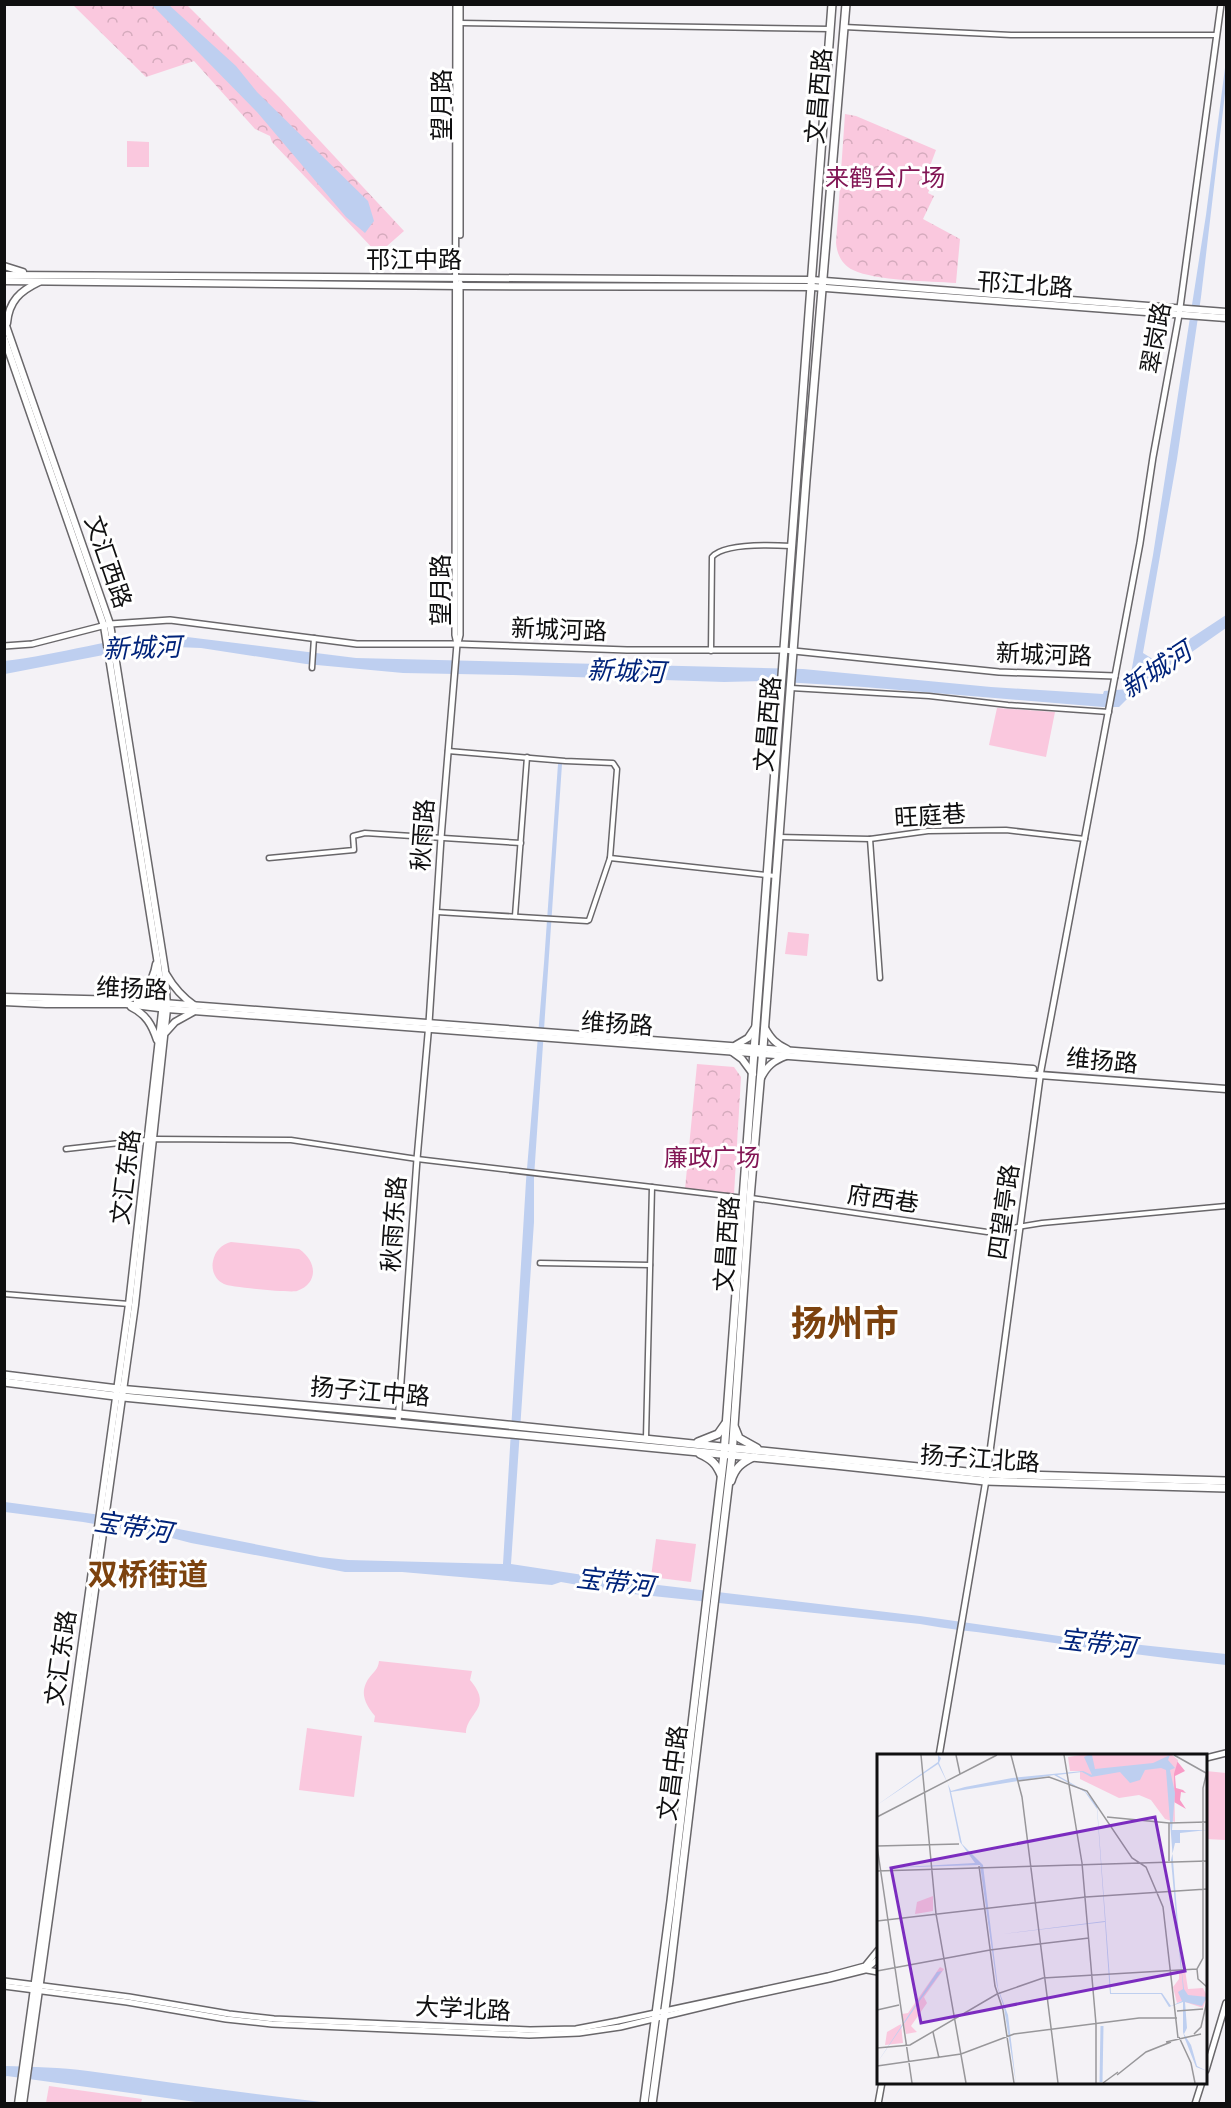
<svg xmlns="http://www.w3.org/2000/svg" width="1231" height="2108" viewBox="0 0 1231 2108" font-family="'Alegreya Sans','Noto Sans SC',sans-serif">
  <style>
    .grass { fill: #fac8de }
    .park { fill: url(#park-crowns) }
    .water { fill: #becff0 }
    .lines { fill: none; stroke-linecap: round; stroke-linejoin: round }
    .minor-casing { stroke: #69676a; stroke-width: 7 }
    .tertiary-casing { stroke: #69676a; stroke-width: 8 }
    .secondary-casing { stroke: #69676a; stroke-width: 9 }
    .primary-casing { stroke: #69676a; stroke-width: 10 }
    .minor { stroke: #fff; stroke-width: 4 }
    .tertiary { stroke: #fff; stroke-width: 5 }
    .secondary { stroke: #fff; stroke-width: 6 }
    .primary { stroke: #fff; stroke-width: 7 }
    .labels { text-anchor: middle; stroke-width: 6; stroke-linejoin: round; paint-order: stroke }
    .street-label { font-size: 24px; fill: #0f0f10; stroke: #fff }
    .park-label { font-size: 24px; fill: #821655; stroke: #fff }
    .water-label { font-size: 26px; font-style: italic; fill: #00237a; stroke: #fff }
    .district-label { font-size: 30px; font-weight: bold; fill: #7c420e; stroke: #fff }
    .town-label { font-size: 36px; font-weight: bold; fill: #7c420e; stroke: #fff }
    .inset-river { fill: none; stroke: #becff0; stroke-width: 3 }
    .inset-road { fill: none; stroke: #98979a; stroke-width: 1.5 }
    .view { fill: #7b2cbf; fill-opacity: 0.15; stroke: #7b2cbf; stroke-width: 3 }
    .inset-edge { fill: none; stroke: #0f0f10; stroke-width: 3 }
  </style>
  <defs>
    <pattern id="park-crowns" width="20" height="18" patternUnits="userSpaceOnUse" patternTransform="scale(1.5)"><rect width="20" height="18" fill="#fac8de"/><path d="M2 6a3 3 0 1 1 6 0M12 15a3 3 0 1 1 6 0" fill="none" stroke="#d5abbd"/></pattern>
  </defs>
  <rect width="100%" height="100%" fill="#f4f2f6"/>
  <g class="grass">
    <polygon points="127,141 149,142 149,167 127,167"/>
    <polygon points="997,708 1055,712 1046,757 989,745"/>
    <polygon points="788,932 809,934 807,956 785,954"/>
    <path d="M231 1242 299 1249C317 1261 319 1283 297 1291 291 1293 229 1287 224 1284 215 1280 211 1270 213 1261 215 1251 222 1244 231 1242Z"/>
    <polygon points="656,1539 696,1544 691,1582 651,1577"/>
    <path d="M379 1661 472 1671 470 1680C494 1708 467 1712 466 1733L374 1722 375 1716C365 1704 359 1692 369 1678 374 1671 378 1670 379 1661Z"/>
    <polygon points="307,1728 362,1736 354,1797 299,1790"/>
    <polygon points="1206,1771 1226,1773 1226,1840 1206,1839"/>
    <polygon points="49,2086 142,2099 141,2103 46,2103"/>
  </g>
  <g class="park">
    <polygon points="73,5 187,5 280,98 404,231 378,254 272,142 270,136 255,129 194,61 146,77"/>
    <path d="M845 114 856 116 936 150 930 166 937 170 928 193 934 196 923 219 960 239 956 283C929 281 876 281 853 270 842 265 837 254 836 243Z"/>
    <polygon points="697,1064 734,1067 741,1077 734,1194 685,1189"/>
  </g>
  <g class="water">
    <polygon points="152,5 169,5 236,66 257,92 368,201 374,221 365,233 346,217 257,112"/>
    <path d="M1226 60V85L1201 297 1177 459 1143 653 1156 661 1226 615V628L1132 694 1119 707H1103L864 687 768 681 724 682 513 675 403 673 306 664 201 648 150 646 5 674 4 661C60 655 115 636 171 635L356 658 803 669 991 687 1103 694 1104 691 1128 689 1153 555 1206 215Z"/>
    <path d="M558 764H562L534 1177V1222L511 1564 616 1580 920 1616 1066 1637 1226 1654V1665C1150 1657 1074 1646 998 1635 972 1631 946 1629 920 1624L624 1593 561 1582 552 1585 402 1572H345L191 1543 164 1536 83 1522 5 1512V1502L123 1518 320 1557 348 1560 503 1564 526 1181 544 963Z"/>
    <path d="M5 2066C32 2067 61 2067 88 2071 168 2082 249 2094 330 2103H203L7 2076 5 2077Z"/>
  </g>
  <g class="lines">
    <defs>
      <g id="minor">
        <polyline points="460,23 830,29"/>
        <polyline points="844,27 1011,35 1216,35"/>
        <path d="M711 651 712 557C724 543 773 545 791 546"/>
        <polyline points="312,668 314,638"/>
        <polyline points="791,688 929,696 1008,705 1109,712"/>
        <polyline points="778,837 870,839 928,831 1006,830 1085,839"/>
        <polyline points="870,839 880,978"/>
        <polyline points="269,858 354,850 353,836 365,833 521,843"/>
        <polyline points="610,858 775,876"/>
        <polyline points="437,912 587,921 589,920 610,858 617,769 613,763 565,761 448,751"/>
        <polyline points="515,916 527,757"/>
        <polyline points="66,1149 155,1139 291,1140 417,1159 744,1198"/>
        <polyline points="751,1198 987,1232 1042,1223 1226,1206"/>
        <polyline points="540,1263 650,1265"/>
        <polyline points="4,1294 129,1304"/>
        <polyline points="646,1438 652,1187"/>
      </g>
      <g id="tertiary">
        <polyline points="460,235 460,4"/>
        <polyline points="458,643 460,635 460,283"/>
        <polyline points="4,646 32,644 110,624 170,620 357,644 457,644 627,650 784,650 999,672 1115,676"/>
        <polyline points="398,1423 417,1159 429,1023 441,838 457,644 455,635 456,4"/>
        <polyline points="939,1756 987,1474 1041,1070 1140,543 1153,457 1179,315 1221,4"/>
        <polyline points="1206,1758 1226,1753"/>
        <polyline points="867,1970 878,1972"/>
        <polyline points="4,1981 129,1997 229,2014 274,2019 530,2030 576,2029 618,2021 828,1976 865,1966 878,1950"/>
        <polyline points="4,1986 127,2002 226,2019 272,2024 529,2035 579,2033 620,2027 736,1999 829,1979 865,1970 878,1959"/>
        <polyline points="1206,2070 1226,2003"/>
        <polyline points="878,2104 882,2082"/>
        <polyline points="1195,2104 1202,2082"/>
      </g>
      <g id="secondary">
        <polyline points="4,266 23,272"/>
        <polyline points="4,275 812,280 1226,312"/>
        <polyline points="4,281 460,286 813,287 1226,318"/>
        <polyline points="4,320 110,624 165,970 167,1009 135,1305 23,2104"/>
        <path d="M7 323C9 301 20 291 39 282"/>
        <polyline points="4,338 104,626 157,958 163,1003 129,1304 18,2104"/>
        <path d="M166 974C174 988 182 997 195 1006"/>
        <polyline points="4,997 124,1000"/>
        <path d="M126 1001C143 993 153 983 156 964"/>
        <polyline points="137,1001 1033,1069"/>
        <polyline points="4,1002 46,1004 126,1004 167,1009 1226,1089"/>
        <path d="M131 1007C146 1014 152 1025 157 1040"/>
        <path d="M765 1028C771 1039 776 1044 787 1049"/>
        <polyline points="166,1032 175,1022 193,1012"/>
        <polyline points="736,1045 748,1038 756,1026"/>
        <polyline points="731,1051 742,1059 753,1074"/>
        <path d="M761 1078C767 1066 773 1061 786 1056"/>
      </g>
      <g id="primary">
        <polyline points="4,1375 118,1389 399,1414 987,1474 1226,1481"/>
        <polyline points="4,1382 123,1397 835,1465 985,1481 1226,1488"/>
        <polyline points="735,1428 739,1438 757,1448"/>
        <polyline points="698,1442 718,1434 725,1424"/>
        <path d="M700 1454C711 1459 716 1463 721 1475"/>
        <path d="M731 1481C735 1468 741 1463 753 1457"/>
        <polyline points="644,2104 671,1901 724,1454 832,4"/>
        <polyline points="652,2104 669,1980 732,1455 750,1198 763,1048 806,480 846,4"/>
      </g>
    </defs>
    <use href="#minor" class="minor-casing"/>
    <use href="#tertiary" class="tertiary-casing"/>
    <use href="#secondary" class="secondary-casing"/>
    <use href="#primary" class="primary-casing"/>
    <use href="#minor" class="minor"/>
    <use href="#tertiary" class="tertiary"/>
    <use href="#secondary" class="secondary"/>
    <use href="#primary" class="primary"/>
  </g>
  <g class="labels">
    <g class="street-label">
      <text transform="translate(819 96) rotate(-85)" y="8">文昌西路</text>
      <text transform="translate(442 105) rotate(-90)" y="8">望月路</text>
      <text x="414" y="268">邗江中路</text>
      <text transform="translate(1025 285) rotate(4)" y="8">邗江北路</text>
      <text transform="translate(1156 338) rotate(-80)" y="8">翠岗路</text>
      <text transform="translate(108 562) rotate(71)" y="8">文汇西路</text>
      <text transform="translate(441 590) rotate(-90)" y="8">望月路</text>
      <text transform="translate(559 630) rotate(2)" y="8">新城河路</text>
      <text transform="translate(1044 655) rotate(2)" y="8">新城河路</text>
      <text transform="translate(768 724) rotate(-85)" y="8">文昌西路</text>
      <text transform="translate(930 816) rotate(-4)" y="8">旺庭巷</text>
      <text transform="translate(423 835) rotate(-86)" y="8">秋雨路</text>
      <text transform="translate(132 989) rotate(3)" y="8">维扬路</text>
      <text transform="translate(617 1024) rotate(4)" y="8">维扬路</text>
      <text transform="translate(1102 1061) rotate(5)" y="8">维扬路</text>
      <text transform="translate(126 1177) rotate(-83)" y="8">文汇东路</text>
      <text transform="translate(883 1199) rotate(8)" y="8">府西巷</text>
      <text transform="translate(1004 1212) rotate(-82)" y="8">四望亭路</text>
      <text transform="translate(394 1224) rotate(-86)" y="8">秋雨东路</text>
      <text transform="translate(727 1244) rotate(-86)" y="8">文昌西路</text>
      <text transform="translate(370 1392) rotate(5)" y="8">扬子江中路</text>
      <text transform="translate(980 1459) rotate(4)" y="8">扬子江北路</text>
      <text transform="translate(61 1658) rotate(-82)" y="8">文汇东路</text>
      <text transform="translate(673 1773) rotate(-83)" y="8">文昌中路</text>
      <text transform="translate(463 2009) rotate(3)" y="8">大学北路</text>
    </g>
    <g class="park-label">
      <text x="885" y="186">来鹤台广场</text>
      <text x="712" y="1166">廉政广场</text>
    </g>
    <g class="water-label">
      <text transform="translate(142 648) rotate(-2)" y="9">新城河</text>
      <text transform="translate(1156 670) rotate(-33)" y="9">新城河</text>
      <text transform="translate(626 671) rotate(2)" y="9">新城河</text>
      <text transform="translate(133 1527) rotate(9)" y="9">宝带河</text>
      <text transform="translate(615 1582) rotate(7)" y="9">宝带河</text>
      <text transform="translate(1097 1643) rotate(7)" y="9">宝带河</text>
    </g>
    <g class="district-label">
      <text x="148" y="1585">双桥街道</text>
    </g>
    <g class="town-label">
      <text x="845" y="1336">扬州市</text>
    </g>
  </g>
  <g transform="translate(877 1754)">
    <rect width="330" height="330" fill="#f4f2f6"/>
    <path d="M296 2 308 17 298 22 299 34 306 36 309 39 304 38 303 46 309 55 297 48Z" fill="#f99bc7"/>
    <path d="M204 1H295L301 6 297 20 298 68 288 65 274 46 262 41 242 44 203 25V17H193L191 3ZM56 142V157L38 160 40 148ZM63 213 67 215 47 243 50 249 34 272 40 278 29 280 25 260 31 259ZM308 216 311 235 326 234 330 242 326 254 305 247 300 249 296 233 302 225V217ZM24 270 26 289 8 291 10 278Z" fill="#fac8de"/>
    <path d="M61 1 64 4 62 9 74 37 88 33 135 24 206 17 215 21 207 3 211 1H215L218 15 276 9 293 1 291 6 298 14 293 16 298 39 295 76H330L303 79V89H298L294 106 304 217 308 219H305L307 235 311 241 330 243 325 252 308 248 310 274 307 280 314 291 320 312 330 317 319 313 308 285 306 278V248L292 253 284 240H233L228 168 126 180 228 167 220 55 208 38 177 21 74 38 85 90 106 111 121 234 131 261 139 329 127 254 120 232 103 111 7 114 98 109 83 88 71 30 61 10 0 51 61 8ZM284 14 289 16 306 235 301 238 305 247 294 252 285 239H234L220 51 208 37 180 21 205 18 214 23 243 18 253 29 263 26 268 16ZM65 217 44 245 0 309 60 218Z" fill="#becff0" fill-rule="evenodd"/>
    <path class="inset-river" d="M224 328 225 272"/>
    <path class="inset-road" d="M44 1 59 160 89 329M79 1 83 20M134 1 145 43 181 329M187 1 205 109 219 270V329M297 1 329 19M330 17 326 34V204L320 215 321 225 330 233M141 27 172 23 210 37 255 104 269 113 286 153 301 284M0 63 120 1M230 63 292 69 330 68M292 69V107M0 92 35 329M0 92 82 90M102 112 118 232 126 256 137 329M0 117 330 107M0 167 209 143 330 135M0 217 113 196 212 184M0 256 22 251M300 257 326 255M56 278 62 304M317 280 324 273 330 247M302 283 314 309 318 329M289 288 324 280M0 294 33 291 120 240 166 224 320 215M0 312 84 300 137 280 262 264H300M240 321 269 298 294 288M226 329 241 318"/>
    <path class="view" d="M278 63 308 217 44 269 14 114Z"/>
    <rect width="330" height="330" class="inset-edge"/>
  </g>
  <rect width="1231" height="2108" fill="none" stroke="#0f0f10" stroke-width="12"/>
</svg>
